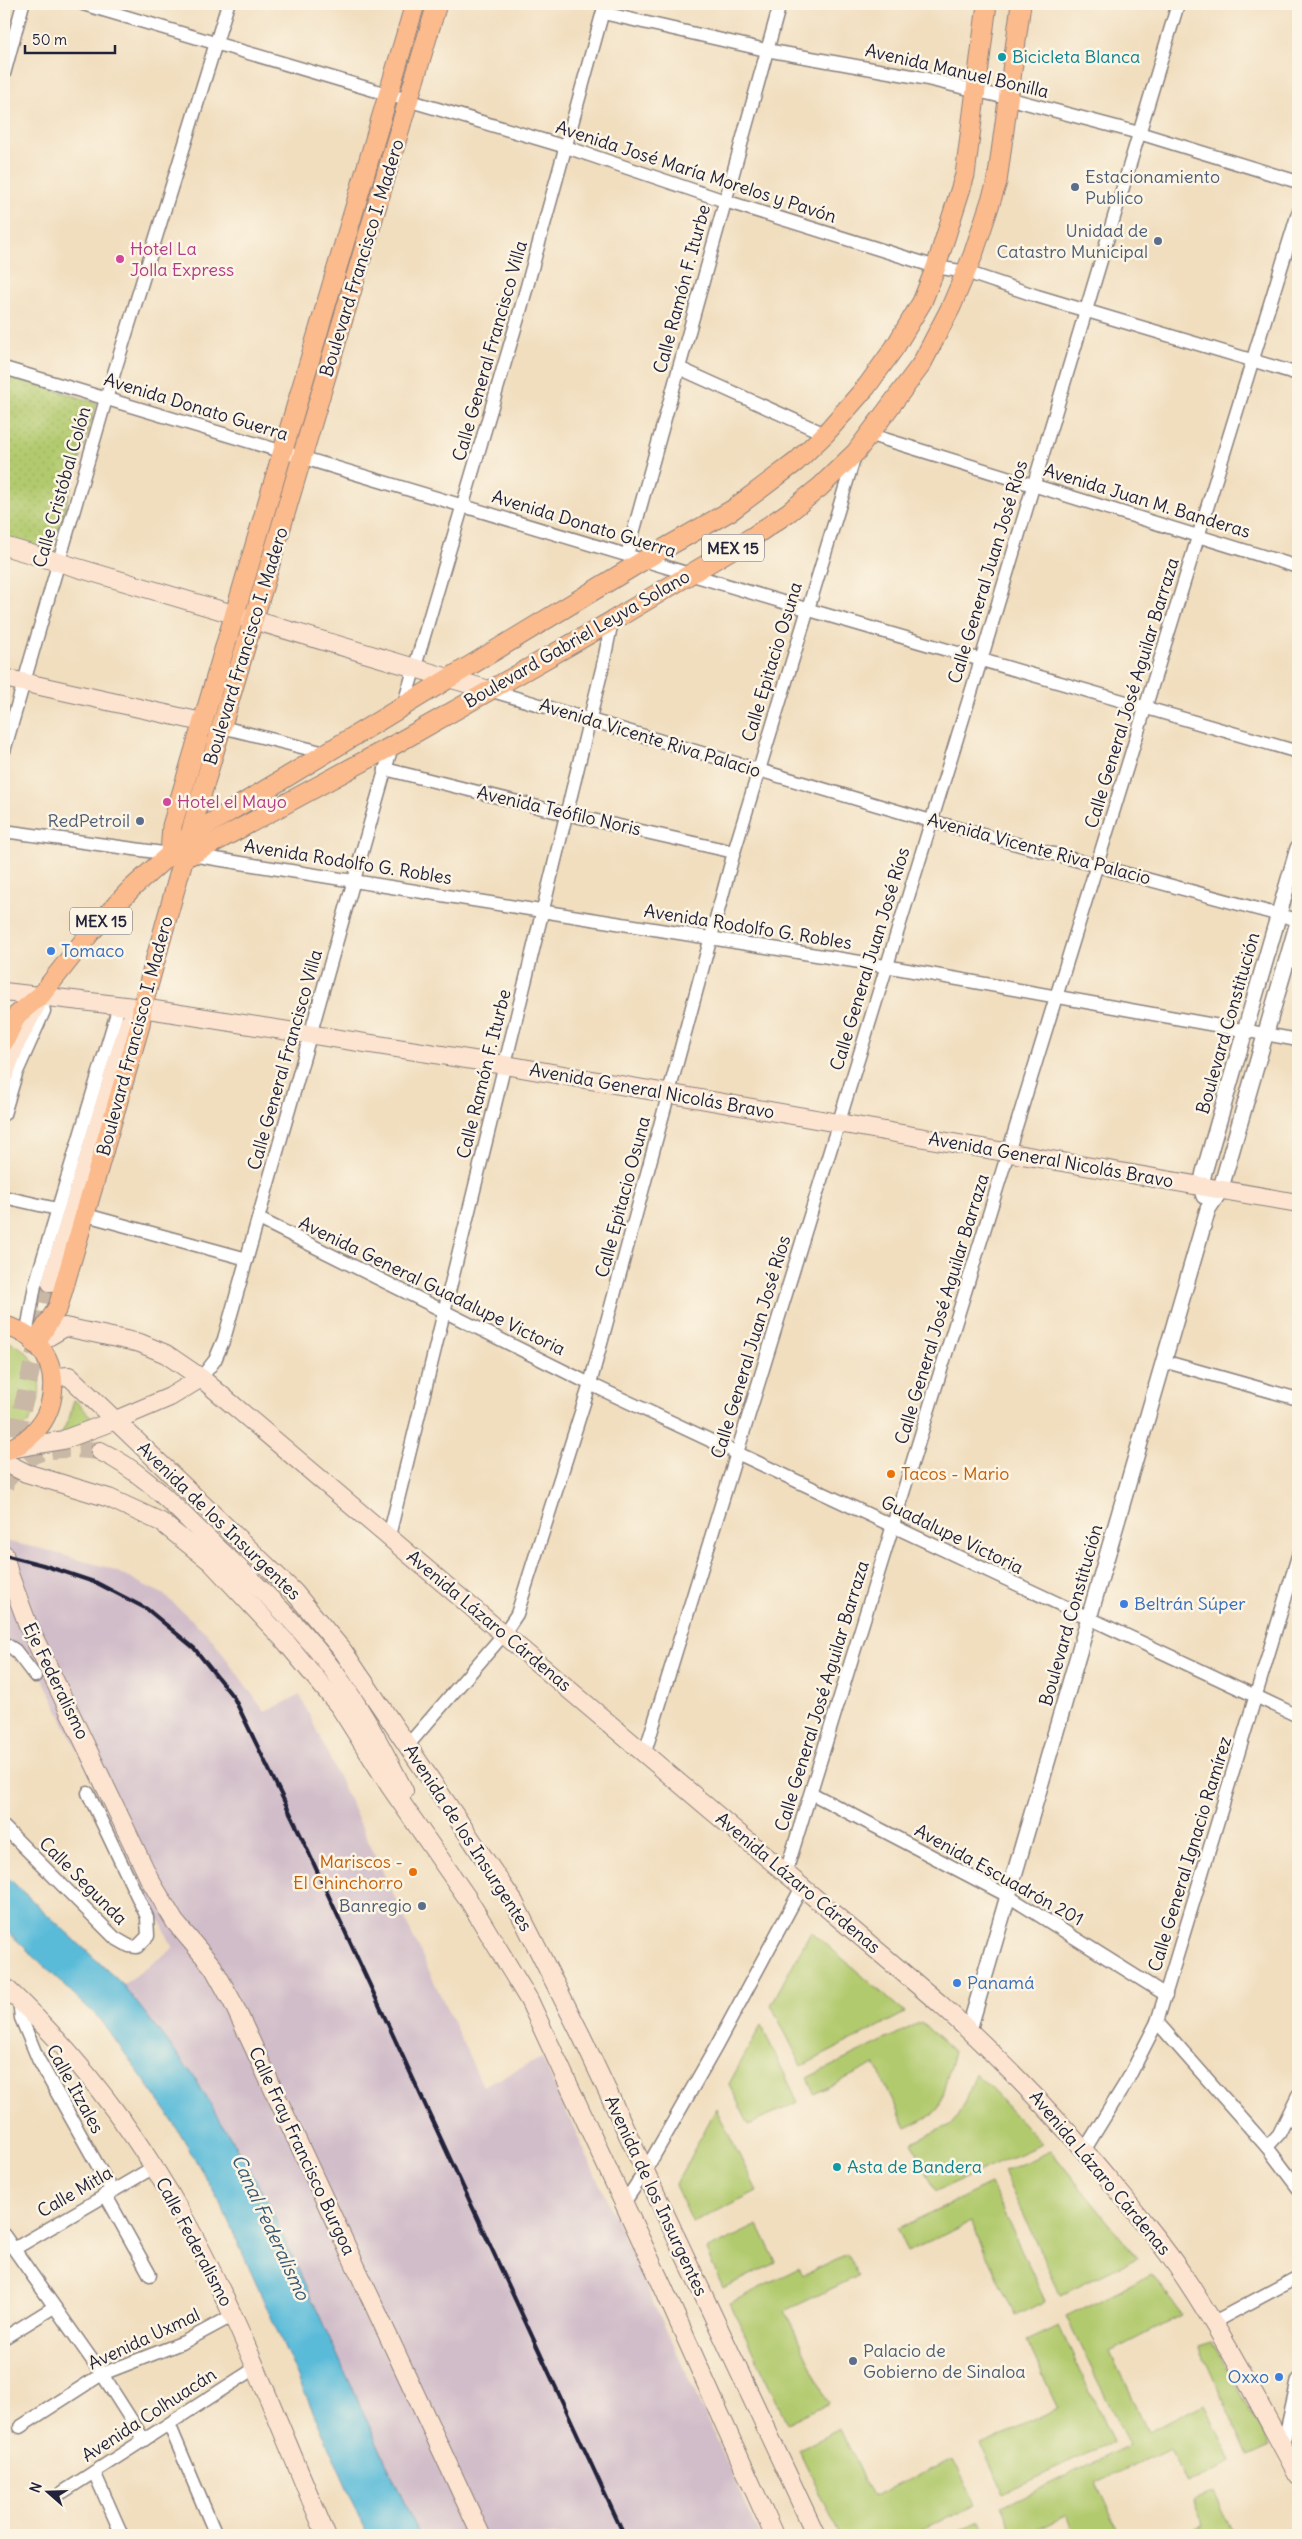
<svg xmlns="http://www.w3.org/2000/svg" width="1302" height="2539" viewBox="0 0 1302 2539" font-family="Delius,sans-serif">
  <style>
    .industrial { fill: #d1bdc9 }
    .park { fill: url(#park-dots); stroke: #6a7654 }
    .garden { fill: #b2ca6e; stroke: #6a7654 }
    .water { fill: #5abbd9; stroke: #3e6e8a }
    .lines { fill: none; stroke-linecap: round; stroke-linejoin: round }
    .secondary-tunnel { stroke: #c8b8a5; stroke-width: 18; stroke-dasharray: 18 9; stroke-linecap: butt }
    .minor-casing { stroke: #8a807d; stroke-width: 15 }
    .tertiary-casing { stroke: #8a807d; stroke-width: 18 }
    .secondary-casing { stroke: #8a807d; stroke-width: 20 }
    .primary-casing { stroke: #8a807d; stroke-width: 21 }
    .minor { stroke: #fff; stroke-width: 12 }
    .tertiary { stroke: #fff; stroke-width: 15 }
    .secondary { stroke: #fde4d1; stroke-width: 18 }
    .primary { stroke: #fbbb8d; stroke-width: 19 }
    .rail { stroke: #22223b; stroke-width: 4 }
    .culture-dot { fill: #0f9aa8; stroke: #fcf5e5; stroke-width: 2 }
    .service-dot { fill: #5c6f8a; stroke: #fcf5e5; stroke-width: 2 }
    .hotel-dot { fill: #d1479c; stroke: #fcf5e5; stroke-width: 2 }
    .shop-dot { fill: #3f7fe0; stroke: #fcf5e5; stroke-width: 2 }
    .food-dot { fill: #e8710a; stroke: #fcf5e5; stroke-width: 2 }
    .labels { text-anchor: middle; stroke-width: 5; stroke-linejoin: round; paint-order: stroke }
    .shield { fill: #fcf5e5; stroke: #63616e; stroke-width: 1 }
    .shield-label { font-size: 16px; font-weight: bold; fill: #22223b }
    .culture-label { font-size: 18px; fill: #0d838f; stroke: #fcf5e5; text-anchor: start }
    .street-label { font-size: 18px; fill: #22223b; stroke: #fcf5e5 }
    .service-label { font-size: 18px; fill: #4e5e75; stroke: #fcf5e5; text-anchor: end }
    .hotel-label { font-size: 18px; fill: #b23c85; stroke: #fcf5e5; text-anchor: start }
    .shop-label { font-size: 18px; fill: #366cbe; stroke: #fcf5e5; text-anchor: start }
    .food-label { font-size: 18px; fill: #c56008; stroke: #fcf5e5; text-anchor: start }
    .water-label { font-size: 19px; font-style: italic; fill: #365872; stroke: #fcf5e5 }
  </style>
  <defs>
    <pattern id="park-dots" width="8" height="8" patternUnits="userSpaceOnUse" patternTransform="scale(1.25)"><rect width="8" height="8" fill="#b2ca6e"/><path d="M2 2h.1M6 6h.1" fill="none" stroke="#99ad60" stroke-width="1.8" stroke-linecap="round"/></pattern>
  </defs>
  <rect width="100%" height="100%" fill="#fcf5e5"/>
  <filter id="ink" filterUnits="userSpaceOnUse"><feTurbulence type="fractalNoise" baseFrequency=".02" numOctaves="2"/><feDisplacementMap in="SourceGraphic" scale="10" xChannelSelector="R" yChannelSelector="G"/><feConvolveMatrix kernelMatrix="1 2 1 2 8 2 1 2 1" color-interpolation-filters="sRGB"/></filter>
  <filter id="wash" filterUnits="userSpaceOnUse"><feTurbulence type="fractalNoise" baseFrequency=".0096" numOctaves="4" result="noise"/><feDisplacementMap in="SourceGraphic" scale="20" xChannelSelector="R" yChannelSelector="G"/><feGaussianBlur stdDeviation="1.12" result="paint"/><feColorMatrix in="noise" values="0 0 0 0 0 0 0 0 0 0 0 0 0 0 0 0 0 1.4 0 .05"/><feComposite in="paint" operator="in"/></filter>
  <g filter="url(#wash)">
    <rect width="100%" height="100%" fill="#f1debf"/>
    <polygon class="industrial" points="4,1541 38,1548 109,1568 163,1594 210,1636 265,1712 300,1695 483,2086 542,2058 760,2535 419,2535 265,2196 193,2075 123,1985 173,1948 32,1656 4,1638"/>
    <polygon class="park" points="4,374 97,403 52,551 4,539"/>
    <g class="garden">
      <path d="M4 1341C54 1351 49 1426 4 1439Z"/>
      <polygon points="74,1399 95,1421 60,1437 70,1416"/>
      <polygon points="811,1931 905,2013 802,2066 771,2005"/>
      <polygon points="921,2022 954,2052 939,2107 934,2114 906,2128 875,2064 814,2094 807,2078"/>
      <polygon points="761,2025 798,2102 749,2125 729,2084"/>
      <polygon points="976,2073 1042,2144 936,2191 912,2142 952,2124 965,2103"/>
      <polygon points="716,2109 757,2191 693,2223 675,2185"/>
      <polygon points="1051,2151 1137,2258 1061,2295 1003,2172"/>
      <polygon points="991,2184 1045,2301 1015,2316 971,2222 907,2252 897,2229"/>
      <polygon points="758,2225 776,2262 723,2288 706,2250"/>
      <polygon points="847,2254 858,2276 785,2311 828,2403 787,2423 730,2303 799,2268 803,2275"/>
      <polygon points="1153,2274 1182,2315 1110,2352 1148,2432 1204,2404 1232,2462 1186,2484 1170,2449 1096,2483 1120,2535 1075,2535 1066,2516 1027,2535 1015,2535 1002,2507 1129,2445 1066,2316"/>
      <polygon points="1059,2326 1113,2442 1003,2493 981,2445 1058,2408 1027,2341"/>
      <polygon points="1212,2342 1270,2446 1248,2456 1199,2346"/>
      <polygon points="840,2429 872,2497 953,2459 976,2505 909,2535 840,2535 799,2449"/>
      <polygon points="1213,2492 1233,2535 1179,2535 1204,2524 1194,2500"/>
      <polygon points="981,2521 988,2535 947,2535"/>
    </g>
    <polygon class="water" points="4,1874 123,1985 193,2075 265,2196 419,2535 368,2535 219,2200 167,2112 101,2020 4,1928"/>
  </g>
  <g filter="url(#ink)">
    <g class="lines">
      <g class="secondary-tunnel">
        <path d="M7 1479C14 1473 20 1465 27 1459 46 1445 78 1449 100 1451"/>
        <polyline points="4,1488 51,1283"/>
      </g>
      <defs>
        <g id="minor">
          <polyline points="83,4 566,147 725,201 936,267 966,272 1037,296 1298,374"/>
          <polyline points="603,13 766,50 923,78 1007,98 1139,133 1298,182"/>
          <polyline points="4,74 23,4"/>
          <polyline points="4,368 806,609 1298,752"/>
          <polyline points="679,368 825,434"/>
          <polyline points="871,435 1298,567"/>
          <polyline points="627,555 780,4"/>
          <polyline points="489,690 931,821 1298,920"/>
          <polyline points="403,707 521,308 605,4"/>
          <polyline points="222,727 325,753"/>
          <polyline points="4,751 106,399 228,4"/>
          <polyline points="385,769 566,814 734,852"/>
          <polyline points="4,831 170,854"/>
          <polyline points="191,855 885,966 1298,1040"/>
          <polyline points="4,1114 16,1074 44,1011 41,995"/>
          <polyline points="4,1197 57,1209"/>
          <polyline points="86,1215 247,1259"/>
          <polyline points="259,1219 590,1384 1298,1716"/>
          <polyline points="26,1336 35,1285 119,1006"/>
          <polyline points="1163,1361 1298,1399"/>
          <polyline points="201,1378 215,1360 224,1339 392,746"/>
          <polyline points="389,1536 603,665 612,621"/>
          <polyline points="4,1643 15,1650 35,1676"/>
          <polyline points="408,1745 503,1635 517,1614 590,1384 734,852 855,455"/>
          <polyline points="645,1752 981,660 1178,4"/>
          <polyline points="811,1793 1008,1896 1166,1995"/>
          <polyline points="4,1827 115,1938 129,1946 137,1947 148,1936 147,1917 88,1793"/>
          <polyline points="786,1872 1298,213"/>
          <polyline points="19,2000 21,2018 38,2059 112,2191"/>
          <polyline points="1157,2022 1267,2147 1298,2188"/>
          <polyline points="1267,2147 1279,2134 1298,2095"/>
          <polyline points="1085,2149 1128,2079 1157,2022 1298,1556"/>
          <polyline points="105,2194 150,2275"/>
          <polyline points="624,2203 644,2173 717,2045 803,1885"/>
          <polyline points="4,2235 102,2374 144,2440"/>
          <polyline points="14,2249 154,2167"/>
          <polyline points="1212,2323 1298,2277"/>
          <polyline points="4,2338 54,2307"/>
          <polyline points="169,2424 216,2535"/>
          <polyline points="20,2427 102,2374 184,2342 232,2316"/>
          <polyline points="1283,2446 1298,2380"/>
          <polyline points="94,2472 122,2535"/>
          <polyline points="63,2492 254,2369"/>
        </g>
        <g id="tertiary">
          <polyline points="1204,1196 1201,1186 1204,1172 1298,848"/>
          <polyline points="969,2030 1208,1209 1220,1191 1298,922"/>
        </g>
        <g id="secondary">
          <polyline points="4,546 489,690"/>
          <polyline points="4,678 202,722"/>
          <polyline points="4,992 142,1008 505,1065 1298,1203"/>
          <polyline points="4,1075 16,1043 41,996"/>
          <polyline points="51,1283 129,1023 142,1008"/>
          <path d="M36 1344 65 1327 140 1343 166 1354 201 1378 939 2003C1007 2064 1068 2129 1126 2200 1145 2225 1166 2249 1183 2275 1226 2339 1261 2408 1298 2475"/>
          <polyline points="53,1377 69,1376 294,1592 343,1651 514,1902 582,2037 816,2535"/>
          <polyline points="16,1448 63,1440 116,1420 170,1397 201,1378"/>
          <path d="M100 1451C140 1470 169 1501 200 1531 242 1571 286 1611 322 1656 355 1696 381 1745 404 1791"/>
          <polyline points="4,1462 26,1473 109,1498 161,1522 211,1562 285,1641 339,1706 389,1785 468,1899 529,2000 662,2285 774,2535"/>
          <polyline points="4,1554 9,1574 28,1625 150,1880 175,1922 213,1967 233,2003 481,2535"/>
          <path d="M4 1986C76 2053 136 2132 184 2218 240 2319 280 2429 326 2535"/>
        </g>
        <g id="primary">
          <polyline points="170,854 172,826 415,4"/>
          <polyline points="176,855 191,855 392,746 612,621 754,536 789,512 820,487 856,452 921,365 951,307 973,255 997,182 1021,4"/>
          <polyline points="4,1042 17,1015 41,995 90,933 130,890 191,835 644,560 732,510 796,462 825,434 867,386 895,347 922,302 936,267 965,175 987,4"/>
          <path d="M4 1326C69 1339 69 1430 4 1451"/>
          <polyline points="35,1344 58,1307 140,1025 142,1008 200,799 437,4"/>
        </g>
      </defs>
      <use href="#minor" class="minor-casing"/>
      <use href="#tertiary" class="tertiary-casing"/>
      <use href="#secondary" class="secondary-casing"/>
      <use href="#primary" class="primary-casing"/>
      <use href="#minor" class="minor"/>
      <use href="#tertiary" class="tertiary"/>
      <use href="#secondary" class="secondary"/>
      <use href="#primary" class="primary"/>
      <polyline class="rail" points="4,1555 43,1565 97,1583 147,1609 194,1648 234,1698 294,1821 624,2535"/>
    </g>
  </g>
  <g class="culture-dot">
    <circle cx="1002" cy="57" r="5"/>
    <circle cx="837" cy="2167" r="5"/>
  </g>
  <g class="service-dot">
    <circle cx="1075" cy="187" r="5"/>
    <circle cx="1158" cy="241" r="5"/>
    <circle cx="140" cy="821" r="5"/>
    <circle cx="422" cy="1906" r="5"/>
    <circle cx="853" cy="2361" r="5"/>
  </g>
  <g class="hotel-dot">
    <circle cx="120" cy="259" r="5"/>
    <circle cx="167" cy="802" r="5"/>
  </g>
  <g class="shop-dot">
    <circle cx="51" cy="951" r="5"/>
    <circle cx="1124" cy="1604" r="5"/>
    <circle cx="957" cy="1983" r="5"/>
    <circle cx="1279" cy="2377" r="5"/>
  </g>
  <g class="food-dot">
    <circle cx="891" cy="1474" r="5"/>
    <circle cx="413" cy="1872" r="5"/>
  </g>
  <g class="labels">
    <g class="shield">
      <rect x="702" y="534.5" width="62" height="27" rx="4"/>
      <rect x="70" y="907.5" width="62" height="27" rx="4"/>
    </g>
    <g class="shield-label">
      <text x="733" y="554">MEX 15</text>
      <text x="101" y="927">MEX 15</text>
    </g>
    <g class="culture-label">
      <text x="1012" y="63">Bicicleta Blanca</text>
      <text x="847" y="2173">Asta de Bandera</text>
    </g>
    <g class="street-label">
      <text transform="translate(957 71) rotate(13)" y="6">Avenida Manuel Bonilla</text>
      <text transform="translate(696 172) rotate(18)" y="6">Avenida José María Morelos y Pavón</text>
      <text transform="translate(362 258) rotate(-73)" y="6">Boulevard Francisco I. Madero</text>
      <text transform="translate(682 289) rotate(-75)" y="6">Calle Ramón F. Iturbe</text>
      <text transform="translate(490 351) rotate(-74)" y="6">Calle General Francisco Villa</text>
      <text transform="translate(196 407) rotate(17)" y="6">Avenida Donato Guerra</text>
      <text transform="translate(62 487) rotate(-74)" y="6">Calle Cristóbal Colón</text>
      <text transform="translate(1147 501) rotate(17)" y="6">Avenida Juan M. Banderas</text>
      <text transform="translate(584 524) rotate(17)" y="6">Avenida Donato Guerra</text>
      <text transform="translate(988 572) rotate(-73)" y="6">Calle General Juan José Ríos</text>
      <text transform="translate(577 639) rotate(-30)" y="6">Boulevard Gabriel Leyva Solano</text>
      <text transform="translate(246 646) rotate(-73)" y="6">Boulevard Francisco I. Madero</text>
      <text transform="translate(772 662) rotate(-73)" y="6">Calle Epitacio Osuna</text>
      <text transform="translate(1132 693) rotate(-73)" y="6">Calle General José Aguilar Barraza</text>
      <text transform="translate(650 738) rotate(17)" y="6">Avenida Vicente Riva Palacio</text>
      <text transform="translate(559 811) rotate(13)" y="6">Avenida Teófilo Noris</text>
      <text transform="translate(1039 849) rotate(15)" y="6">Avenida Vicente Riva Palacio</text>
      <text transform="translate(348 862) rotate(9)" y="6">Avenida Rodolfo G. Robles</text>
      <text transform="translate(748 927) rotate(9)" y="6">Avenida Rodolfo G. Robles</text>
      <text transform="translate(870 959) rotate(-73)" y="6">Calle General Juan José Ríos</text>
      <text transform="translate(1228 1023) rotate(-74)" y="6">Boulevard Constitución</text>
      <text transform="translate(135 1036) rotate(-75)" y="6">Boulevard Francisco I. Madero</text>
      <text transform="translate(285 1060) rotate(-74)" y="6">Calle General Francisco Villa</text>
      <text transform="translate(484 1074) rotate(-76)" y="6">Calle Ramón F. Iturbe</text>
      <text transform="translate(652 1091) rotate(10)" y="6">Avenida General Nicolás Bravo</text>
      <text transform="translate(1051 1160) rotate(10)" y="6">Avenida General Nicolás Bravo</text>
      <text transform="translate(623 1197) rotate(-75)" y="6">Calle Epitacio Osuna</text>
      <text transform="translate(432 1286) rotate(26)" y="6">Avenida General Guadalupe Victoria</text>
      <text transform="translate(942 1309) rotate(-73)" y="6">Calle General José Aguilar Barraza</text>
      <text transform="translate(751 1347) rotate(-73)" y="6">Calle General Juan José Ríos</text>
      <text transform="translate(219 1521) rotate(44)" y="6">Avenida de los Insurgentes</text>
      <text transform="translate(952 1535) rotate(26)" y="6">Guadalupe Victoria</text>
      <text transform="translate(1071 1615) rotate(-74)" y="6">Boulevard Constitución</text>
      <text transform="translate(489 1621) rotate(40)" y="6">Avenida Lázaro Cárdenas</text>
      <text transform="translate(56 1681) rotate(64)" y="6">Eje Federalismo</text>
      <text transform="translate(822 1696) rotate(-73)" y="6">Calle General José Aguilar Barraza</text>
      <text transform="translate(468 1838) rotate(57)" y="6">Avenida de los Insurgentes</text>
      <text transform="translate(1190 1854) rotate(-73)" y="6">Calle General Ignacio Ramírez</text>
      <text transform="translate(999 1875) rotate(29)" y="6">Avenida Escuadrón 201</text>
      <text transform="translate(83 1881) rotate(45)" y="6">Calle Segunda</text>
      <text transform="translate(798 1883) rotate(40)" y="6">Avenida Lázaro Cárdenas</text>
      <text transform="translate(75 2089) rotate(61)" y="6">Calle Itzales</text>
      <text transform="translate(302 2151) rotate(65)" y="6">Calle Fray Francisco Burgoa</text>
      <text transform="translate(1100 2173) rotate(50)" y="6">Avenida Lázaro Cárdenas</text>
      <text transform="translate(75 2192) rotate(-30)" y="6">Calle Mitla</text>
      <text transform="translate(656 2196) rotate(65)" y="6">Avenida de los Insurgentes</text>
      <text transform="translate(194 2242) rotate(62)" y="6">Calle Federalismo</text>
      <text transform="translate(144 2339) rotate(-25)" y="6">Avenida Uxmal</text>
      <text transform="translate(149 2415) rotate(-33)" y="6">Avenida Colhuacán</text>
    </g>
    <g class="service-label">
      <text x="1085" y="183" text-anchor="start">Estacionamiento<tspan x="1085" dy="21">Publico</tspan></text>
      <text x="1148" y="237">Unidad de<tspan x="1148" dy="21">Catastro Municipal</tspan></text>
      <text x="130" y="827">RedPetroil</text>
      <text x="412" y="1912">Banregio</text>
      <text x="863" y="2357" text-anchor="start">Palacio de<tspan x="863" dy="21">Gobierno de Sinaloa</tspan></text>
    </g>
    <g class="hotel-label">
      <text x="130" y="255">Hotel La<tspan x="130" dy="21">Jolla Express</tspan></text>
      <text x="177" y="808">Hotel el Mayo</text>
    </g>
    <g class="shop-label">
      <text x="61" y="957">Tomaco</text>
      <text x="1134" y="1610">Beltrán Súper</text>
      <text x="967" y="1989">Panamá</text>
      <text x="1269" y="2383" text-anchor="end">Oxxo</text>
    </g>
    <g class="food-label">
      <text x="901" y="1480">Tacos - Mario</text>
      <text x="403" y="1868" text-anchor="end">Mariscos -<tspan x="403" dy="21">El Chinchorro</tspan></text>
    </g>
    <g class="water-label">
      <text transform="translate(271 2227) rotate(65)" y="7">Canal Federalismo</text>
    </g>
  </g>
  <rect width="1302" height="2539" fill="none" stroke="#fcf5e5" stroke-width="20"/>
  <g transform="translate(48 2492) rotate(290)" stroke="#fcf5e5" stroke-width="4" paint-order="stroke">
  <path d="M0-4L9 19L0 12L-9 19Z" fill="#22223b"/>
  <text y="-8" font-size="14" font-weight="bold" text-anchor="middle" fill="#22223b">N</text>
  </g>
  <path d="M25 45v8h90v-8" fill="none" stroke="#22223b" stroke-width="2.5"/>
  <text x="32" y="45" font-size="15" fill="#22223b" stroke="#fcf5e5" stroke-width="4" paint-order="stroke">50 m</text>
</svg>
